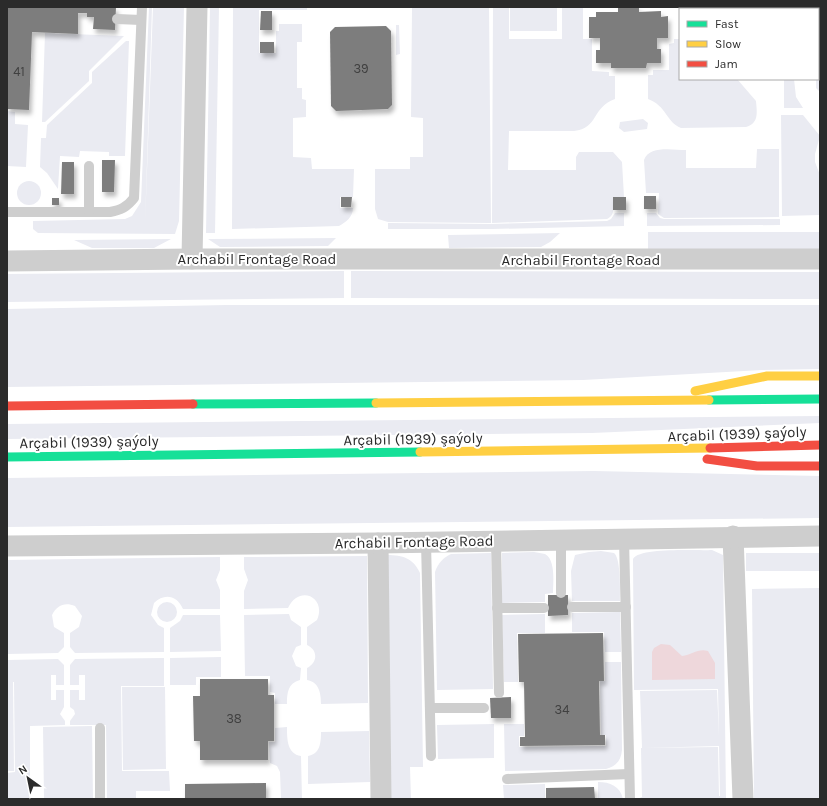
<svg xmlns="http://www.w3.org/2000/svg" width="827" height="806" viewBox="0 0 827 806" font-family="Karla,sans-serif">
  <style>
    .green { fill: #eaebf2 }
    .water { fill: #eed7db }
    .building { fill: #7d7d7d; filter: url(#shadow) }
    .lines { fill: none; stroke-linecap: round; stroke-linejoin: round }
    .lane { stroke: #cecece; stroke-width: 10 }
    .street { stroke: #cecece; stroke-width: 21 }
    .fast { stroke: #16e098; stroke-width: 9 }
    .slow { stroke: #ffcf43; stroke-width: 9 }
    .jam { stroke: #f24e42; stroke-width: 9 }
    .labels { text-anchor: middle; stroke-width: 4; stroke-linejoin: round; paint-order: stroke }
    .number-label { font-size: 13px; fill: #404040 }
    .street-label { font-size: 15px; fill: #2b2b2b; stroke: #fff }
  </style>
  <defs>
    <filter id="shadow"><feDropShadow dx="2.5" dy="4.5" stdDeviation="2" flood-color="#0004"/></filter>
  </defs>
  <rect width="100%" height="100%" fill="#fff"/>
  <g class="green">
    <polygon points="149,7 152,7 145,225 153,7 184,7 179,221 175,234 38,233 33,229 33,221 125,219 132,216 141,202"/>
    <polygon points="210,7 219,7 215,233 206,233"/>
    <path d="M233 7H307V10H259V53H276V31H279V24H302V42H297V88H302V99L306 100V117L293 118V157L311 158 312 169H354L353 197H340V208H353C353 217 346 222 339 226L232 229Z"/>
    <polygon points="489,7 491,223 388,222 378,219 375,209 375,169 410,169 410,157 423,157 423,118 411,117 412,8"/>
    <path d="M493 7H509V39H562V7H583V39H592V71L609 72V76H615V99C591 108 599 128 574 131H509L508 170H576V157L579 152H613L622 162 624 197H613C613 205 616 215 607 219L492 223Z"/>
    <rect x="510" y="7" width="47" height="24"/>
    <rect x="684" y="7" width="72" height="2"/>
    <polygon points="396,25 399,25 400,54 396,55"/>
    <polygon points="818,26 820,26 820,92 816,88 816,79 818,79"/>
    <polygon points="45,33 124,36 89,71 89,81 45,122 42,122"/>
    <path d="M674 39H680V79H737L756 101C757 113 759 123 746 127L681 128C666 122 667 106 648 99V75H653V70H669V44L674 43Z"/>
    <polygon points="126,41 129,41 125,156 109,156 109,152 80,151 79,157 60,156 58,189 47,173 40,167 41,138 46,138 47,125 92,83 92,72"/>
    <polygon points="784,79 794,79 796,97 803,108 784,108"/>
    <polygon points="7,111 15,112 15,124 28,125 26,167 7,166"/>
    <polygon points="781,115 803,115 820,136 815,154 815,162 820,175 820,215 782,216"/>
    <polygon points="643,119 648,123 647,129 624,132 619,128 620,122"/>
    <path d="M757 149H779V217L664 218 658 214 659 193H646L644 160C649 145 673 150 686 150V168H756Z"/>
    <circle cx="29" cy="193" r="12"/>
    <polygon points="615,213 624,213 624,226 492,229 388,229 388,223 491,224 607,221 611,219"/>
    <polygon points="647,213 656,213 660,218 664,219 780,219 780,225 647,226"/>
    <rect x="648" y="232" width="172" height="17"/>
    <polygon points="560,233 550,242 541,247 449,248 448,235"/>
    <polygon points="336,238 328,246 220,247 208,239"/>
    <polygon points="171,239 154,248 92,248 74,240"/>
    <polygon points="344,271 344,298 7,302 7,274"/>
    <polygon points="351,271 820,272 820,299 351,298"/>
    <polygon points="227,305 820,305 820,369 762,370 583,380 7,387 7,309"/>
    <polygon points="820,416 820,423 592,433 7,439 7,424"/>
    <polygon points="594,471 820,476 820,518 7,527 7,478"/>
    <path d="M712 550 723 555 726 799H637L642 797 641 748 718 747 719 796 670 797 720 796 719 746 642 748 640 691 717 690 719 737 718 689 634 690 633 559C640 547 697 551 712 550Z"/>
    <path d="M601 551C605 552 610 552 614 553 621 558 620 592 620 601H572L571 571 575 555 589 552Z"/>
    <path d="M534 552 545 554C556 560 553 583 553 593L545 594V602L502 603V553Z"/>
    <path d="M491 553 493 689 437 690 435 572C438 563 443 558 451 554Z"/>
    <rect x="746" y="553" width="74" height="18"/>
    <path d="M387 555C403 555 413 558 420 573L423 767H410L411 799H391Z"/>
    <path d="M367 556 368 703 321 704C321 693 319 682 307 680V668C318 662 318 650 307 645V627L317 620C327 597 299 584 288 608L244 609V591L248 580 244 569V557Z"/>
    <path d="M220 557V570L216 580 220 590V609H183C177 595 164 593 154 603L151 615 158 625 164 628V652L75 653 70 647V633L79 627 82 616 75 606C65 602 57 605 52 615L54 627 64 633V647L58 653 7 654V560Z"/>
    <polygon points="820,588 820,799 754,799 752,589"/>
    <circle cx="167" cy="612" r="10"/>
    <polygon points="620,612 621,652 605,652 604,632 572,632 572,613"/>
    <path d="M289 614 291 620 301 627V645L296 647 292 656 296 666 301 668 300 680C288 683 287 693 287 704H275V693L270 692V676H245L244 615Z"/>
    <polygon points="545,614 545,633 517,633 518,682 504,682 502,615"/>
    <polygon points="183,615 220,615 221,651 170,652 170,628 180,621"/>
    <polygon points="221,657 221,677 196,677 196,685 170,685 170,658"/>
    <polygon points="164,658 164,686 121,686 122,771 169,771 170,791 136,791 136,799 107,799 106,725 70,725 70,721 75,714 74,710 70,707 70,690 79,690 79,700 85,700 85,675 79,675 79,685 70,685 70,665 75,659"/>
    <polygon points="58,659 64,665 64,685 56,685 56,675 51,675 51,700 56,700 56,690 64,690 64,707 60,714 65,721 65,725 30,726 30,799 7,799 7,773 15,772 14,682 7,682 7,660"/>
    <path d="M605 662H621L622 750C621 761 616 766 606 769L505 771 504 724H524V736H519V747L606 746V735H601L600 681H605Z"/>
    <polygon points="7,682 13,682 14,771 7,771"/>
    <polygon points="122,687 165,687 166,769 123,770"/>
    <polygon points="494,724 494,758 438,759 437,725"/>
    <polygon points="92,726 93,799 44,799 43,727"/>
    <path d="M287 727C287 739 287 754 301 756L302 799H281L280 772 277 766 270 763 269 742H275V728Z"/>
    <path d="M369 731 370 782 308 784V756C320 754 321 743 321 732Z"/>
    <path d="M598 782C610 782 620 786 623 799H598Z"/>
    <polygon points="545,784 545,799 504,799 503,785"/>
  </g>
  <path class="water" d="M661 644 670 645 682 656C692 655 698 648 708 651L715 663V679L652 680V652L654 648Z"/>
  <g class="building">
    <polygon points="7,7 116,7 115,30 93,29 94,17 87,17 87,13 78,13 78,34 32,32 29,110 7,109"/>
    <polygon points="618,7 639,7 639,12 661,11 661,17 668,16 668,38 657,38 657,49 661,49 661,63 647,63 646,68 611,68 611,63 596,63 596,50 600,50 600,38 589,38 589,17 596,17 596,12 618,12"/>
    <polygon points="261,11 272,11 272,30 260,30"/>
    <polygon points="386,26 391,31 392,105 388,109 336,111 331,106 330,32 335,27"/>
    <rect x="260" y="42" width="14" height="11"/>
    <polygon points="102,160 115,160 114,192 102,192"/>
    <polygon points="62,162 74,162 74,194 61,194"/>
    <rect x="644" y="196" width="12" height="13"/>
    <polygon points="341,197 352,197 351,207 341,207"/>
    <rect x="613" y="197" width="13" height="13"/>
    <rect x="52" y="198" width="7" height="7"/>
    <polygon points="548,595 568,595 568,615 548,616"/>
    <polygon points="603,633 604,681 599,681 600,735 605,735 605,745 520,746 520,737 525,737 524,682 519,682 518,634"/>
    <polygon points="200,679 268,679 268,695 274,695 274,741 268,741 268,760 200,760 200,741 194,741 193,696 200,696"/>
    <polygon points="511,697 511,718 491,718 490,698"/>
    <polygon points="266,783 266,799 185,799 185,784"/>
    <polygon points="594,787 595,799 546,799 546,788"/>
  </g>
  <g class="lines">
    <g class="lane">
      <polyline points="117,19 141,20"/>
      <path d="M7 212H110C121 210 127 207 134 198L142 7"/>
      <polyline points="89,212 89,166"/>
      <polyline points="624,538 630,799"/>
      <polyline points="561,540 561,593"/>
      <polyline points="496,541 499,693"/>
      <polyline points="426,542 431,756"/>
      <polyline points="572,607 626,607"/>
      <polyline points="497,608 544,608"/>
      <polyline points="430,708 484,708"/>
      <polyline points="100,728 100,799"/>
      <polyline points="507,779 629,774"/>
    </g>
    <g class="street">
      <polyline points="192,259 197,7"/>
      <polyline points="7,261 192,259 820,259"/>
      <polyline points="733,536 743,799"/>
      <polyline points="378,543 381,799"/>
      <polyline points="7,546 378,543 820,536"/>
    </g>
    <g class="fast">
      <polyline points="709,400 820,399"/>
      <polyline points="193,404 376,403"/>
      <polyline points="7,457 420,452"/>
    </g>
    <g class="slow">
      <polyline points="695,391 767,376 820,376"/>
      <polyline points="376,403 709,400"/>
      <polyline points="420,452 710,448"/>
    </g>
    <g class="jam">
      <polyline points="7,406 193,404"/>
      <polyline points="710,448 820,445"/>
      <polyline points="707,459 757,466 820,466"/>
    </g>
  </g>
  <g class="labels">
    <g class="number-label">
      <text x="361" y="73">39</text>
      <text x="19" y="76">41</text>
      <text x="562" y="714">34</text>
      <text x="234" y="723">38</text>
    </g>
    <g class="street-label">
      <text x="257" y="264">Archabil Frontage Road</text>
      <text x="581" y="265">Archabil Frontage Road</text>
      <text transform="translate(737 434) rotate(-2)" y="5">Arçabil (1939) şaýoly</text>
      <text transform="translate(413 439) rotate(-1)" y="5">Arçabil (1939) şaýoly</text>
      <text transform="translate(89 442) rotate(-1)" y="5">Arçabil (1939) şaýoly</text>
      <text transform="translate(414 542) rotate(-1)" y="5">Archabil Frontage Road</text>
    </g>
  </g>
  <rect width="827" height="806" fill="none" stroke="#2b2b2b" stroke-width="16"/>
  <rect x="679" y="8" width="140" height="72" fill="#ffffff" stroke="#aaaaaa"/>
  <rect x="687" y="21" width="20" height="6" fill="#16e098" stroke="#aaaaaa"/>
  <text x="715" y="28" font-size="12" fill="#2b2b2b">Fast</text>
  <rect x="687" y="41" width="20" height="6" fill="#ffcf43" stroke="#aaaaaa"/>
  <text x="715" y="48" font-size="12" fill="#2b2b2b">Slow</text>
  <rect x="687" y="61" width="20" height="6" fill="#f24e42" stroke="#aaaaaa"/>
  <text x="715" y="68" font-size="12" fill="#2b2b2b">Jam</text>
  <g transform="translate(28 778) rotate(327)" stroke="#ffffff" stroke-width="3" paint-order="stroke">
  <path d="M0-3L7 15L0 10L-7 15Z" fill="#2b2b2b"/>
  <text y="-6" font-size="11" font-weight="bold" text-anchor="middle" fill="#2b2b2b">N</text>
  </g>
</svg>
